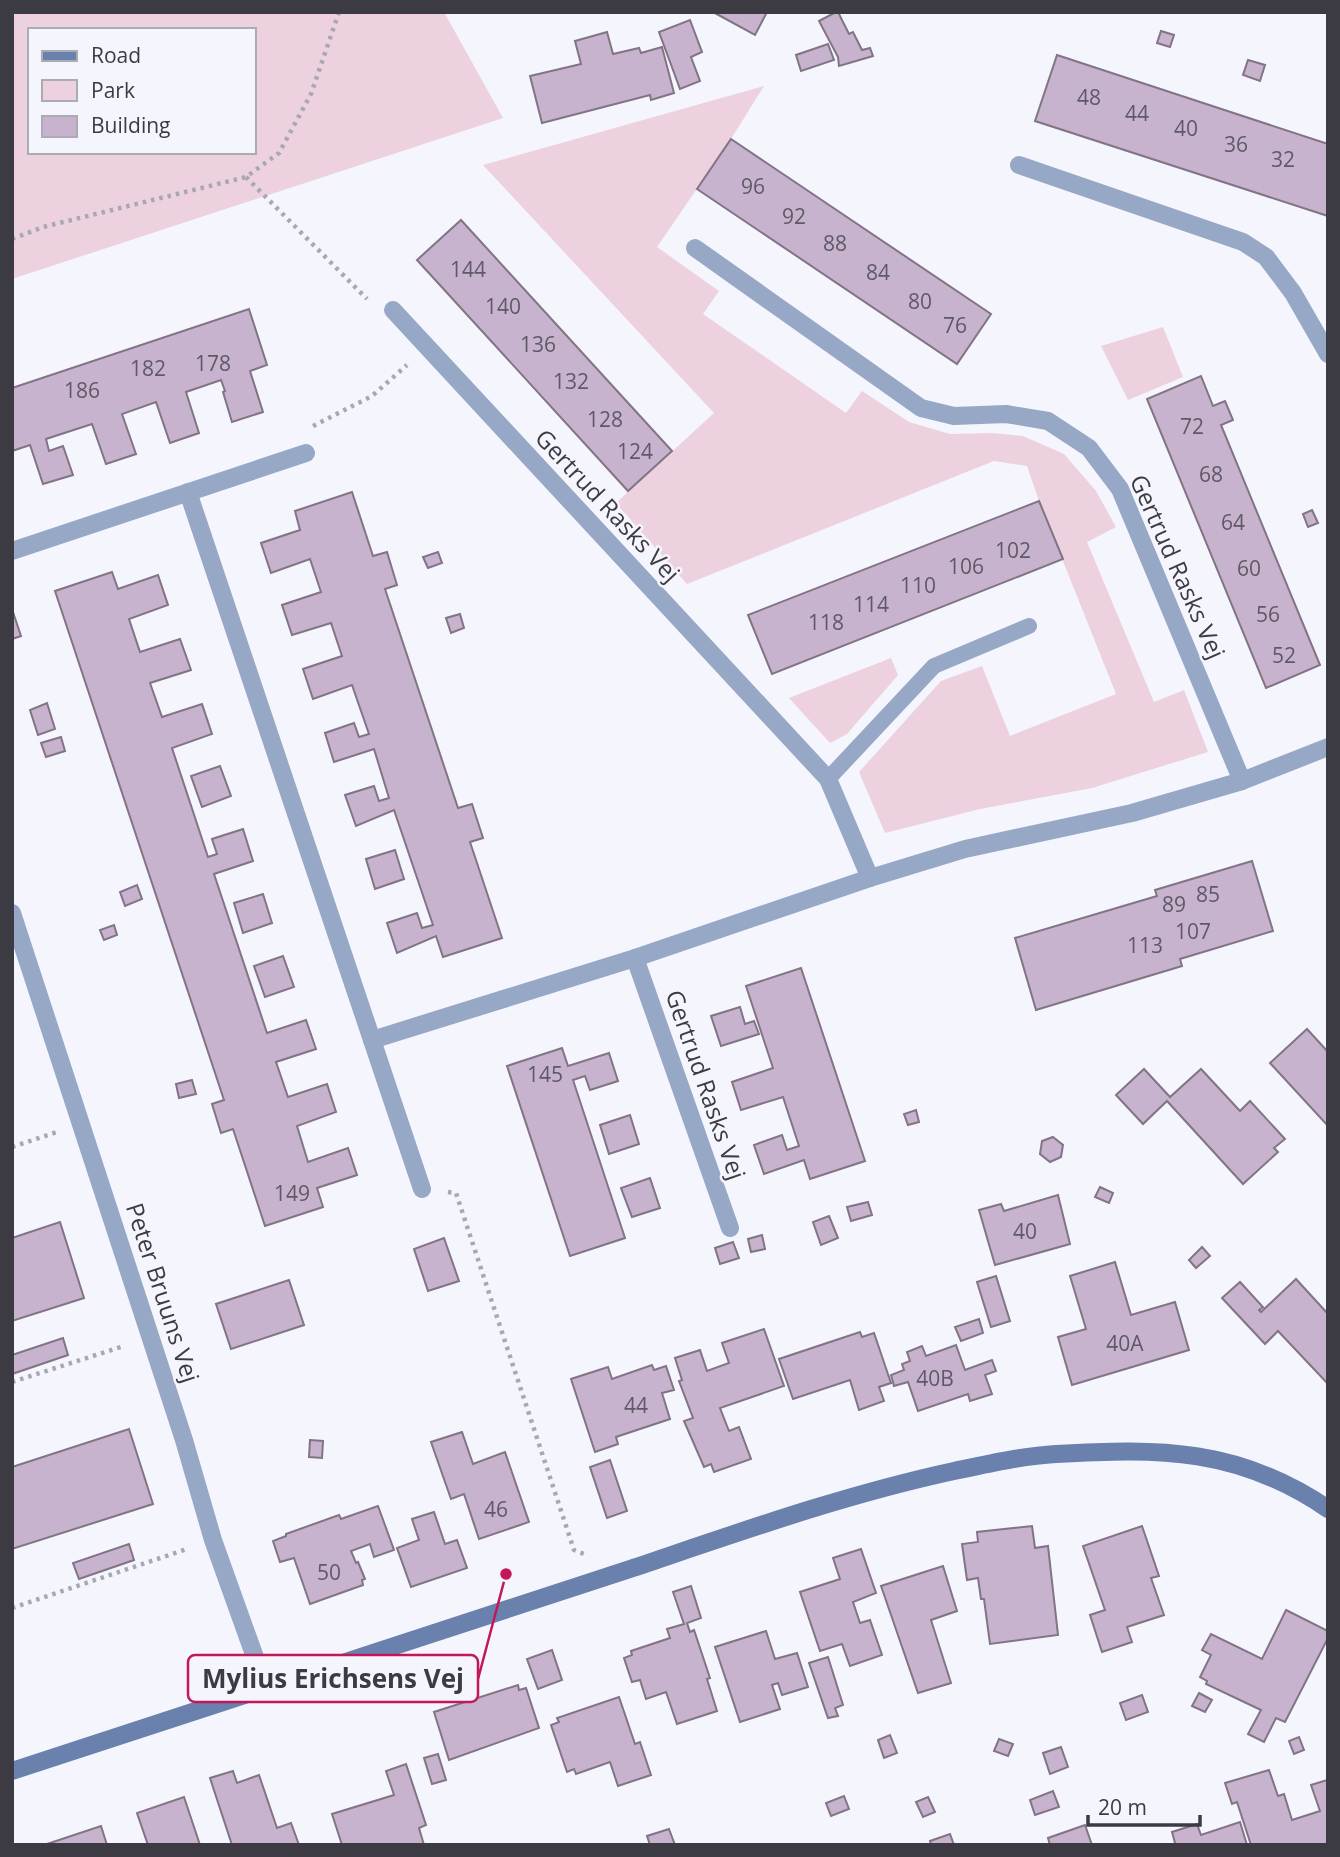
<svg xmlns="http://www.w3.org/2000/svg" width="1340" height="1857" viewBox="0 0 1340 1857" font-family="'Open Sans',sans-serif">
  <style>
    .green { fill: #edd1de; fill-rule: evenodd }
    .building { fill: #c8b3ce; stroke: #817484; stroke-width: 2 }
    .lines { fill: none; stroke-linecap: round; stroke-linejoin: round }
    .path { stroke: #a8a8b0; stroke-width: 4.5; stroke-dasharray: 3.5 5; stroke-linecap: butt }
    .lane { stroke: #96a8c5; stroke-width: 16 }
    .street { stroke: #96a8c5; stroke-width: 18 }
    .secondary { stroke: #6981ac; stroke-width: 18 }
    .labels { text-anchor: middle; stroke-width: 5; stroke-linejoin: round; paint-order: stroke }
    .number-label { font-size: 21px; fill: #5f5966 }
    .street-label { font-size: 24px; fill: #3c3b44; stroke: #f5f5fd }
    .leader { fill: none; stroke: #c2185b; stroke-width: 2.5 }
    .callout-dot { fill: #c2185b; stroke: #f5f5fd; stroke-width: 2.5 }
    .callout { fill: #f5f5fd; stroke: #c2185b; stroke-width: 2.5 }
    .callout-label { font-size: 26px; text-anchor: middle; font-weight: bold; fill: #3c3b44 }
  </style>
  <rect width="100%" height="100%" fill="#f5f5fd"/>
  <g class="green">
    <path d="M12 12H444L503 118 12 279ZM30 30H254V152H30Z"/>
    <polygon points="764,86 731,139 657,247 719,291 703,314 846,413 862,391 909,422 950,434 992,433 1023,436 1064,454 1096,491 1116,527 1087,542 1154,702 1184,690 1208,752 1092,788 980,809 885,833 859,772 941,681 982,666 1010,736 1116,694 1039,501 1027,466 994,461 687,584 616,503 714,413 483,165"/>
    <polygon points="1163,327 1183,377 1128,400 1101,346"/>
    <polygon points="891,658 898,675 847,734 830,743 789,698"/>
  </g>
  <g class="building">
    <polygon points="713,12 767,12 755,35"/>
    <polygon points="836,12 838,12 849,34 853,32 862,50 870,48 873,56 839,66 838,57 819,21"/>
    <polygon points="690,20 702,52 691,57 700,81 680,89 659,32"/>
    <polygon points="1161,31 1174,35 1170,47 1157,43"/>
    <polygon points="607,32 613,54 639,48 641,53 662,47 674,93 651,100 650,95 542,123 530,76 581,64 575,41"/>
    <polygon points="828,44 834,60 801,71 796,55"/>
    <polygon points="1057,55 1328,144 1328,216 1035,121"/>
    <polygon points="1248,60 1265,65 1260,81 1243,75"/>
    <polygon points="731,139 991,314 957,364 697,189"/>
    <polygon points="461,220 672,451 628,491 417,260"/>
    <polygon points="249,309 267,365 250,371 263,412 232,422 223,392 225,391 221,380 186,392 199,433 170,443 156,402 122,414 136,454 106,464 92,424 46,439 49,451 63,446 73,475 43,484 30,445 12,451 12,388"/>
    <polygon points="1201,376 1213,406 1225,401 1233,420 1221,425 1320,665 1266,688 1147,399"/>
    <polygon points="352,492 373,556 387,552 397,585 385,589 458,808 472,804 483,838 470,842 502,938 443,957 436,936 397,953 387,923 417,913 422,928 433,925 394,810 356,826 345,795 374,786 379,801 389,798 374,749 334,762 325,733 354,723 359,737 369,734 352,685 313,699 303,669 342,656 331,623 292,635 282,605 321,592 310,559 271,573 261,543 300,530 295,511"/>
    <polygon points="1039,501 1063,559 772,674 748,615"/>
    <polygon points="1312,510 1318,523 1308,527 1303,514"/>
    <polygon points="438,552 442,563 428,568 423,557"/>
    <polygon points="112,572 118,589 158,575 168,605 129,619 140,652 180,639 191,670 150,683 162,717 202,704 212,734 172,748 208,857 217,854 212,839 243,829 253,861 214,874 267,1033 306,1020 316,1049 276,1062 288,1097 327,1084 336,1112 297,1126 308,1162 348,1148 357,1175 317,1188 323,1207 265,1226 233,1129 221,1133 212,1104 224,1100 55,591"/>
    <polygon points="12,609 21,636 12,639"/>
    <polygon points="460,614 464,628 451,633 446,618"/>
    <polygon points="47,703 55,729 38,735 30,710"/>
    <polygon points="61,737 65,751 46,757 41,743"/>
    <polygon points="220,766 231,796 202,807 191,776"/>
    <polygon points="395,850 404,879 375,889 366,859"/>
    <polygon points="1252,861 1273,931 1180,959 1182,966 1036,1010 1015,938 1157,896 1155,890"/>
    <polygon points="137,885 142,899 125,906 120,892"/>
    <polygon points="263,894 272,923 243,933 234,903"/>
    <polygon points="114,925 117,935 104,940 100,930"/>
    <polygon points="283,956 294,987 265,997 254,966"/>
    <polygon points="801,968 865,1161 810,1179 804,1160 764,1174 754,1145 782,1135 787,1150 799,1146 783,1097 741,1110 732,1082 773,1068 746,986"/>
    <polygon points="740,1007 745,1024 754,1021 759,1034 721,1046 711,1016"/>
    <polygon points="1307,1029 1328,1052 1328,1126 1270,1063"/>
    <polygon points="562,1048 568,1066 609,1053 618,1081 590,1090 585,1076 573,1080 625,1238 570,1256 507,1066"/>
    <polygon points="1144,1069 1170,1097 1201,1069 1240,1111 1250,1101 1285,1139 1274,1148 1278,1152 1243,1184 1167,1101 1143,1124 1116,1095"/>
    <polygon points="192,1080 196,1094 179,1098 176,1084"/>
    <polygon points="916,1110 919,1122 908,1125 904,1114"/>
    <polygon points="630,1115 639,1144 609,1154 600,1125"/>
    <polygon points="1053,1137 1063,1145 1061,1157 1050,1162 1040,1154 1042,1141"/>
    <polygon points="650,1178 660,1208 632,1217 621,1188"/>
    <polygon points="1100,1187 1113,1193 1109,1203 1095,1197"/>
    <polygon points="1058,1195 1070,1244 995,1265 979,1210 1001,1204 1004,1211"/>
    <polygon points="868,1202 872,1215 851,1221 847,1207"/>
    <polygon points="829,1216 838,1238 821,1245 813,1222"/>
    <polygon points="60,1222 84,1298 12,1321 12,1238"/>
    <polygon points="762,1235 765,1249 751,1252 748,1239"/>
    <polygon points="444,1238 459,1281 428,1291 414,1249"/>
    <polygon points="733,1242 739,1258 720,1264 715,1248"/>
    <polygon points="1202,1247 1210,1256 1196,1268 1189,1260"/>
    <polygon points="1115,1262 1131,1315 1175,1302 1189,1350 1072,1385 1058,1337 1086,1329 1070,1276"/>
    <polygon points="996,1276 1010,1321 991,1327 977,1282"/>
    <polygon points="1296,1279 1328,1314 1328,1384 1278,1331 1265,1344 1222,1298 1240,1282 1263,1307 1259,1310 1261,1312"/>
    <polygon points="289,1280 304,1325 231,1349 216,1304"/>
    <polygon points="979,1319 983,1333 961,1341 955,1327"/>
    <polygon points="764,1329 784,1386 720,1408 729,1431 739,1427 751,1459 714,1472 711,1464 704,1467 684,1421 693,1418 679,1381 682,1380 675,1358 700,1350 707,1371 729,1363 722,1343"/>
    <polygon points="860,1332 862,1337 874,1333 891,1383 879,1387 884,1401 859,1410 850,1380 793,1399 779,1359"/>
    <polygon points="63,1338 68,1355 12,1374 12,1355"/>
    <polygon points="956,1345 965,1370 992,1360 996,1371 985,1375 992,1394 970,1401 968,1394 918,1411 908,1382 894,1386 891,1375 904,1370 902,1364 910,1361 907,1352 922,1346 926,1356"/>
    <polygon points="652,1365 654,1370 666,1366 674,1390 662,1393 670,1419 616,1437 618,1444 595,1452 571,1379 608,1367 612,1379"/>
    <polygon points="129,1429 153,1504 12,1549 12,1467"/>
    <polygon points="462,1432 473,1464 505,1452 529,1522 479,1539 464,1494 451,1499 431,1442"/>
    <polygon points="310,1440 323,1441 322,1458 309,1457"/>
    <polygon points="610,1460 627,1511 607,1518 590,1467"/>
    <polygon points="378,1506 394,1550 374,1557 370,1544 351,1551 356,1563 358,1562 365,1579 362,1580 363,1585 310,1604 294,1558 280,1562 273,1541 286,1536 286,1534 339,1515 341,1519"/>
    <polygon points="434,1512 445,1544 457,1540 467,1568 411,1587 397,1548 419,1540 412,1519"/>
    <polygon points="1032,1526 1035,1548 1048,1546 1058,1635 990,1644 984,1599 981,1599 978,1578 967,1580 962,1544 978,1542 977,1532"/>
    <polygon points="1142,1526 1159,1576 1151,1578 1164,1615 1127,1627 1132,1642 1102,1652 1090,1615 1105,1610 1083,1546"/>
    <polygon points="129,1544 134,1560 79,1579 73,1563"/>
    <polygon points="861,1549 876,1593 853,1602 860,1623 870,1620 882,1655 850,1666 842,1644 820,1651 800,1592 840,1579 833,1558"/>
    <polygon points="943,1566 957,1611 931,1620 951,1683 918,1693 881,1586"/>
    <polygon points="691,1586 701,1618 687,1623 690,1632 694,1630 710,1678 707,1679 717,1711 677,1724 666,1692 646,1699 640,1680 632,1682 624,1658 632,1655 631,1651 670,1638 667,1629 684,1624 673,1592"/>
    <polygon points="1286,1610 1328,1631 1328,1638 1285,1722 1276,1718 1264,1742 1248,1734 1261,1710 1206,1684 1207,1681 1200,1677 1211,1655 1202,1650 1211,1634 1262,1659"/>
    <polygon points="766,1631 775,1659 797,1653 808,1687 782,1695 778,1683 772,1685 780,1709 740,1722 715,1647"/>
    <polygon points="552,1650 562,1680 538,1689 527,1659"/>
    <polygon points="828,1657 843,1705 835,1708 838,1716 828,1718 809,1663"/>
    <polygon points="518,1685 519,1690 526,1688 539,1728 449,1760 434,1712"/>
    <polygon points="1199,1693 1212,1700 1205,1712 1192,1706"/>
    <polygon points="1142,1695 1148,1712 1126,1720 1120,1703"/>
    <polygon points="619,1697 635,1744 640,1742 651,1775 618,1786 610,1762 576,1774 574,1769 567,1772 551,1725 559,1722 557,1718"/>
    <polygon points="890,1735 897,1753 884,1758 878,1740"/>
    <polygon points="1299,1737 1304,1750 1294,1754 1289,1741"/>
    <polygon points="999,1739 1013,1744 1008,1756 994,1751"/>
    <polygon points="1061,1747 1068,1767 1050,1774 1043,1753"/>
    <polygon points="438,1754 446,1780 432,1784 424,1758"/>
    <polygon points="406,1764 426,1825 419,1828 424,1845 342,1845 332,1814 394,1795 386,1771"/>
    <polygon points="1269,1770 1278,1796 1284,1794 1292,1820 1320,1811 1311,1785 1327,1780 1328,1845 1251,1845 1237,1802 1232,1804 1225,1783"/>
    <polygon points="233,1771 237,1783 259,1775 277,1828 291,1823 299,1845 232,1845 210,1778"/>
    <polygon points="1053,1791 1059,1807 1035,1815 1030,1800"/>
    <polygon points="844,1796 849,1809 831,1816 826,1803"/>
    <polygon points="184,1797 200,1845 148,1845 137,1813"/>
    <polygon points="928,1797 935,1812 923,1817 916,1802"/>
    <polygon points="1240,1822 1247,1845 1173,1845 1175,1843 1172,1832 1197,1824 1201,1835"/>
    <polygon points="1085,1825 1092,1845 1050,1845 1048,1838"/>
    <polygon points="101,1826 107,1845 44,1845"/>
    <polygon points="669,1829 675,1845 650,1845 647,1836"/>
    <polygon points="950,1834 954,1845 931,1845 930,1841"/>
  </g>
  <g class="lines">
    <g class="path">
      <polyline points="246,177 367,299"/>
      <polyline points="12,239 43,227 246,177 279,153 311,94 339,12"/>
      <polyline points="313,426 372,396 407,365"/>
      <polyline points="12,1147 57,1132"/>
      <polyline points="448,1192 456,1193 574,1550 584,1554"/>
      <polyline points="12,1382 124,1346"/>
      <polyline points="12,1608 187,1549"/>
    </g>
    <polyline class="lane" points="828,779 934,666 1029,626"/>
    <g class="street">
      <polyline points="1019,165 1243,242 1266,257 1293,293 1328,354"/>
      <polyline points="695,248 921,408 954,416 1006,414 1048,421 1089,448 1120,489 1242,781"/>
      <polyline points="393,310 828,779 870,878"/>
      <polyline points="188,492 422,1189"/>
      <polyline points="12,551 306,453"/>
      <polyline points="12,913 184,1440 213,1540 266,1688"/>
      <polyline points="635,958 730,1228"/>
      <polyline points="372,1040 635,958 870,878 965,849 1132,813 1242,781 1328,747"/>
    </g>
    <path class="secondary" d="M12 1771C218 1703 424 1637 630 1569 737 1533 843 1495 954 1471 987 1464 1022 1456 1056 1454 1160 1448 1239 1448 1328 1509"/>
  </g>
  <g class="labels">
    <g class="number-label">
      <text x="1089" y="105">48</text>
      <text x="1137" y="121">44</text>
      <text x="1186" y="136">40</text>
      <text x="1236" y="152">36</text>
      <text x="1283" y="167">32</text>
      <text x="753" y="194">96</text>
      <text x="794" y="224">92</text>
      <text x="835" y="251">88</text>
      <text x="468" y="277">144</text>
      <text x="878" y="280">84</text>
      <text x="920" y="309">80</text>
      <text x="503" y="314">140</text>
      <text x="955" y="333">76</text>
      <text x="538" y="352">136</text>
      <text x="213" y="371">178</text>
      <text x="148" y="376">182</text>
      <text x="571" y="389">132</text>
      <text x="82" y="398">186</text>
      <text x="605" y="427">128</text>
      <text x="1192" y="434">72</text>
      <text x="635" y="459">124</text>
      <text x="1211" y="482">68</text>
      <text x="1233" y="530">64</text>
      <text x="1013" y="558">102</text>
      <text x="966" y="574">106</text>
      <text x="1249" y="576">60</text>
      <text x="918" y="593">110</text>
      <text x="871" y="612">114</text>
      <text x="1268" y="622">56</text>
      <text x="826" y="630">118</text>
      <text x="1284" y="663">52</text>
      <text x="1208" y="902">85</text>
      <text x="1174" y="912">89</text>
      <text x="1193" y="939">107</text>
      <text x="1145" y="953">113</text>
      <text x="545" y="1082">145</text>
      <text x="292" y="1201">149</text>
      <text x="1025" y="1239">40</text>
      <text x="1125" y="1351">40A</text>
      <text x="935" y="1386">40B</text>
      <text x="636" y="1413">44</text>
      <text x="496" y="1517">46</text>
      <text x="329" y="1580">50</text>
    </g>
    <g class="street-label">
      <text transform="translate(607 506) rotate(47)" y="8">Gertrud Rasks Vej</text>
      <text transform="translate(1177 567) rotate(66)" y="8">Gertrud Rasks Vej</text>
      <text transform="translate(705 1085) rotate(71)" y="8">Gertrud Rasks Vej</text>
      <text transform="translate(162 1293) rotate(72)" y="8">Peter Bruuns Vej</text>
    </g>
  </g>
  <path class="leader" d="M506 1574L478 1679"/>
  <circle class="callout-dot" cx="506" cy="1574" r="7"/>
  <rect class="callout" x="188" y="1655" width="290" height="47" rx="7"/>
  <g class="callout-label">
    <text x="333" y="1688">Mylius Erichsens Vej</text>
  </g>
  <rect width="1340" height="1857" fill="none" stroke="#3c3b44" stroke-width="28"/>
  <rect x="28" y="28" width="228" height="126" fill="#f5f5fd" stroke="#ababb3" stroke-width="2"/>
  <rect x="42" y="51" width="35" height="10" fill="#6981ac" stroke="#ababb3" stroke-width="2"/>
  <text x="91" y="63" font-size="21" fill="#3c3b44">Road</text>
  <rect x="42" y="80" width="35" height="21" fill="#edd1de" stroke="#ababb3" stroke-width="2"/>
  <text x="91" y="98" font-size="21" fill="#3c3b44">Park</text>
  <rect x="42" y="116" width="35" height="21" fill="#c8b3ce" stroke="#ababb3" stroke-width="2"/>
  <text x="91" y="133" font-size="21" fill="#3c3b44">Building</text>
  <path d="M1088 1815v10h112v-10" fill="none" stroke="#3c3b44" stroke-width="3.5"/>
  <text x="1098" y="1815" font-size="21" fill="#3c3b44" stroke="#f5f5fd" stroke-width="5" paint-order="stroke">20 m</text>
</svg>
